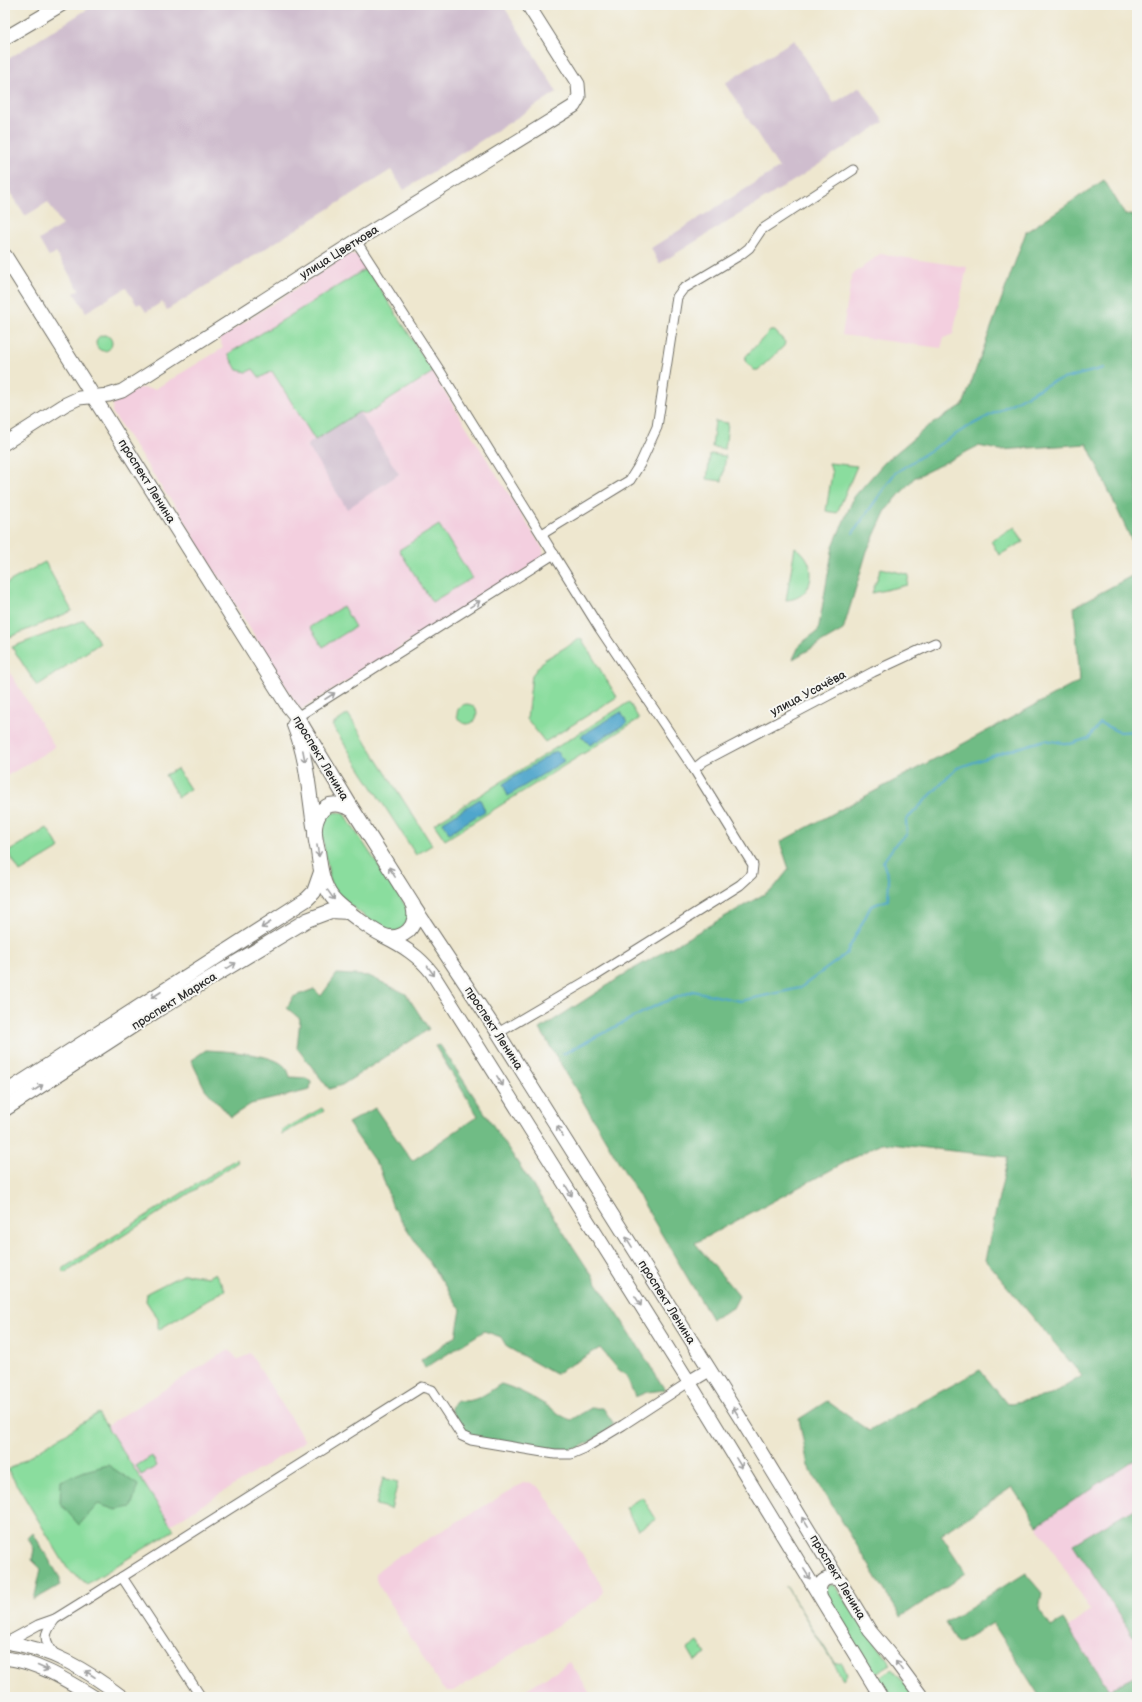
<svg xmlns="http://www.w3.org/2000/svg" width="1142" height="1702" viewBox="0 0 1142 1702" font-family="'Balsamiq Sans',sans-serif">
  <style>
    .built { fill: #f3cfdf }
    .industrial { fill: #cfbdce }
    .green { fill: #8add9e; stroke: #5a8464 }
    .forest { fill: #6fbc85; stroke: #4d7458 }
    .water { fill: #4fa6cc; stroke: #3d687c }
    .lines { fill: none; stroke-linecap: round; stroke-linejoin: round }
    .stream { stroke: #4fa6cc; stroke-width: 2 }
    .street-casing { stroke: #6f6d64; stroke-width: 11 }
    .secondary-casing { stroke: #6f6d64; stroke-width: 15 }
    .primary-casing { stroke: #6f6d64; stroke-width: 16 }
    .street { stroke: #fff; stroke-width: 9 }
    .secondary { stroke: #fff; stroke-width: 13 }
    .primary { stroke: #fff; stroke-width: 14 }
    .oneway { stroke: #a0a0a0 }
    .labels { text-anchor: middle; stroke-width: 4; stroke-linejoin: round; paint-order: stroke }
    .street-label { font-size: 12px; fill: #2b2b2b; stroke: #f6f6f2 }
  </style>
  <rect width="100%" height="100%" fill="#f6f6f2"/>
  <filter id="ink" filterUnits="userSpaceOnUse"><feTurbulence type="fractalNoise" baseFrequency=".025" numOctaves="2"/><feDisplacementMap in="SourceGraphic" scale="8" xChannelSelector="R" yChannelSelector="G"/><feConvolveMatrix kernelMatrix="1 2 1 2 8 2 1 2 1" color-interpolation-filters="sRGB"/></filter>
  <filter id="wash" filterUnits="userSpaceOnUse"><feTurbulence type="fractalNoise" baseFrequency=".012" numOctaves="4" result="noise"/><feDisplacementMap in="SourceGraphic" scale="16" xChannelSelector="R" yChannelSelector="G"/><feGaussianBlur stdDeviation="0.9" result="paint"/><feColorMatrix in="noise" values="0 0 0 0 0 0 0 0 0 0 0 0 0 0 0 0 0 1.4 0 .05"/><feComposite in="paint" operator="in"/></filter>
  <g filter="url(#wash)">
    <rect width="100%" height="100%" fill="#eee7cf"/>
    <g class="built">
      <polygon points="348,254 359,255 543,549 544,558 300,710 193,536 179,510 166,494 112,412 113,404 137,388 155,389 223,348 219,339"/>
      <polygon points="880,254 967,267 953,334 944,338 941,348 842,335 852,275"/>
      <polygon points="5,664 55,747 5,777"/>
      <polygon points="229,1349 238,1360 250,1353 305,1441 170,1525 106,1426"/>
      <polygon points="1137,1458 1137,1697 1114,1697 1068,1627 1091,1610 1037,1525"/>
      <polygon points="529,1482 539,1487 546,1496 602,1586 603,1591 600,1597 597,1600 454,1691 447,1691 442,1688 379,1586 376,1580 376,1573 380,1569 389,1562 523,1483"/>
      <polygon points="570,1662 592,1697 515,1697 525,1690"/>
    </g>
    <g class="industrial">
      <polygon points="94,5 503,5 557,92 404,190 391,170 167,310 162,302 146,312 140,303 137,305 126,288 86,312 74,293 79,290 56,253 49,257 39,240 62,225 48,202 25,216 5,184 5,61"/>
      <polygon points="794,40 834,103 860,87 884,122 798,178 659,264 651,248 779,168 725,83"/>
      <polygon points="359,412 399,474 347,509 307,445"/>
    </g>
    <g class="green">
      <polygon points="367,268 433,372 367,414 359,412 315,440 272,371 260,378 253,369 247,372 237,370 228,354"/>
      <polygon points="770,331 775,331 785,342 784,346 758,370 754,370 745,361 746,356"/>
      <circle cx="104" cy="343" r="8"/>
      <polygon points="715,421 728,423 725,449 712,447"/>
      <polygon points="710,454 726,456 722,481 707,479"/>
      <polygon points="829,463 857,466 837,513 826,511 832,473"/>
      <polygon points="439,525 472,578 432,602 399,550"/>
      <polygon points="1015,527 1023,542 999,555 991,541"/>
      <path d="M795 547C820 562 815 599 786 600Z"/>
      <polygon points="45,562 72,611 10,637 5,629 5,584"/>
      <polygon points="881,568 909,575 907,585 872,593"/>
      <polygon points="343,606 355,627 323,647 310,627"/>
      <polygon points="84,620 100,643 37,686 12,647"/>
      <polygon points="581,638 617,697 545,742 527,719 532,675 544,660"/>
      <polygon points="629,702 639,719 445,840 434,824"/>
      <circle cx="467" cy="714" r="10"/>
      <polygon points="348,714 432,845 416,855 332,725"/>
      <polygon points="177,769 190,789 178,797 165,775"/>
      <polygon points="338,812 344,814 348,820 409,911 410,916 400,932 380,928 332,891 321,831 323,821 326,816 331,813"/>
      <polygon points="47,828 60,848 20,872 8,852"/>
      <polygon points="322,1108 324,1111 282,1134 281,1131"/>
      <polygon points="236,1159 238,1162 65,1273 62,1269"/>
      <polygon points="215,1273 225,1290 158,1330 158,1319 146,1301 147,1293 184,1274 208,1277"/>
      <polygon points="98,1413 174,1530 87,1584 67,1568 8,1470"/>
      <polygon points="152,1456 157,1466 141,1475 136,1466"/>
      <polygon points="383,1478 398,1482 391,1509 376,1505"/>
      <polygon points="642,1497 656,1519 638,1530 625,1508"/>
      <polygon points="829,1585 834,1585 891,1664 874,1674 823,1590"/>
      <polygon points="786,1586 835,1664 842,1663 847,1674 843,1679"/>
      <polygon points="698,1642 706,1654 695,1661 688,1649"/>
      <polygon points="893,1669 916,1697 886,1697 876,1679"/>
    </g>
    <g class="forest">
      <polygon points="1104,180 1125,214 1137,216 1137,552 1087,444 1000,450 978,446 914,478 886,510 867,551 843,630 793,659 800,644 818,631 833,546 854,497 884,463 927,427 963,405 1026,232"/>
      <polygon points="1137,573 1137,1458 1037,1525 1012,1487 941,1535 966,1573 901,1617 808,1466 799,1419 827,1401 869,1431 980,1370 1007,1404 1051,1395 1082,1376 985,1260 1008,1157 881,1143 695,1243 739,1296 733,1308 712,1319 540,1029 630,971 773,889 789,869 780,842 1080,681 1074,607"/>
      <polygon points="337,974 369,976 406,994 429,1029 342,1085 329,1089 297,1048 300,1019 287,1008 293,997 314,989 321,996"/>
      <polygon points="440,1045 628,1330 665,1390 647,1392 635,1397 626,1375 618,1369 600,1348 555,1374 507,1347 501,1337 484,1331 425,1368 421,1360 456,1336 461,1310 393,1208 380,1169 348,1123 375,1108 412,1161 478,1116 435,1046"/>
      <path d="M206 1050C223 1051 276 1053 286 1068 288 1070 289 1074 290 1077L306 1078 311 1082 310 1090 251 1104 231 1117 205 1089 191 1060Z"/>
      <path d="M501 1384C518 1389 534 1398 549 1407 557 1412 562 1417 571 1420L591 1408H603L614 1424C608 1431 583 1447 575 1449 562 1451 475 1442 466 1434 457 1428 454 1417 451 1408L456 1400C475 1404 485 1394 501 1384Z"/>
      <polygon points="108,1465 138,1485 131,1507 116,1510 98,1504 79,1525 60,1503 61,1481 85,1471"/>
      <polygon points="1137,1506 1137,1634 1133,1636 1073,1544"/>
      <polygon points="33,1533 60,1578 60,1585 34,1600 41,1569 32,1560 34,1549 28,1538"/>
      <polygon points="1025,1573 1042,1593 1039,1609 1051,1627 1063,1620 1109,1690 1137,1675 1137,1697 1040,1697 993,1623 958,1643 945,1623"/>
    </g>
    <g class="water">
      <polygon points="621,712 627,723 590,745 581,736"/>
      <polygon points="556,751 564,761 508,796 503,784"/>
      <polygon points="480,799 485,811 449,833 443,822"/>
    </g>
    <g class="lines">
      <g class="stream">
        <polyline points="853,533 895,473 964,429 1052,382 1104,368"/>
        <polyline points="563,1054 657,1005 693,991 740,1001 800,988 846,954 871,906 888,900 889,880 883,862 897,842 907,835 906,820 957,768 1004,752 1045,740 1070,744 1089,738 1100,723 1119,732 1137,731"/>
      </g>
    </g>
  </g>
  <g filter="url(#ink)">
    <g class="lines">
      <defs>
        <g id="street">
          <polyline points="356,241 440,371 600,629 694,769 753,865 752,874 740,885 595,976 498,1033"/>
          <polyline points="542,534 630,480 640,464 657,427 677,297 683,289 740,255 749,248 761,230 853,170"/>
          <polyline points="297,717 554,554"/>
          <polyline points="694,769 704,761 873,672 935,643"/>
          <polyline points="122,1577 201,1697"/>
          <path d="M55 1619C43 1635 43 1639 55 1655"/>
          <polyline points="7,1642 38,1625 55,1619 92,1596 422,1387 432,1390 462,1436 471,1440 555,1454 571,1454 585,1448 623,1425 689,1382"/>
        </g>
        <g id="secondary">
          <polyline points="5,38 61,5"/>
          <polyline points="5,443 66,404 79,398 109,395 122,391 356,241 574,106 579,97 578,84 528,5"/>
          <polyline points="413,905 498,1033 747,1429 870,1631 897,1663 922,1697"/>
          <path d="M383 936C403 946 419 956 432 973L689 1382 881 1697"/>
          <polyline points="689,1382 709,1370"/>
          <path d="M820 1595C817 1580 829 1574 841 1581"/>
          <path d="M5 1642C50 1648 87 1670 122 1697"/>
          <path d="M5 1658C38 1662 66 1680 94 1697"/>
        </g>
        <g id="primary">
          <path d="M5 256 288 706 297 717 353 810 413 905C415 915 416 923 408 931 403 935 396 938 389 937 378 936 339 906 332 897 322 884 320 866 318 851 315 838 312 825 320 813 328 800 342 804 353 810"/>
          <path d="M294 725C307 757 309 792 314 826"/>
          <polyline points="5,1093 307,899 314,892 321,872"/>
          <polyline points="5,1109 159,1009 307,920 331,911 349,912"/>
        </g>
      </defs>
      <use href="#street" class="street-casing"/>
      <use href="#secondary" class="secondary-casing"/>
      <use href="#primary" class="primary-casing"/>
      <use href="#street" class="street"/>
      <use href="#secondary" class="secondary"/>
      <use href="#primary" class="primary"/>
    </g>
    <defs><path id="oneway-shaft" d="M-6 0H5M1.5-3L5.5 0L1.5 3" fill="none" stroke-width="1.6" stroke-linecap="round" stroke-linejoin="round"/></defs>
    <g class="oneway">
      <use href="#oneway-shaft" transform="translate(475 604) rotate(-32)"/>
      <use href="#oneway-shaft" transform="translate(330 696) rotate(-33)"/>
      <use href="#oneway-shaft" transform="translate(304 756) rotate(79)"/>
      <use href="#oneway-shaft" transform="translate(318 851) rotate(80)"/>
      <use href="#oneway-shaft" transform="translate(392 872) rotate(-122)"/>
      <use href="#oneway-shaft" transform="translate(331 895) rotate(55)"/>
      <use href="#oneway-shaft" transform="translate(266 925) rotate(147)"/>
      <use href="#oneway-shaft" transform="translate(231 966) rotate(-31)"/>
      <use href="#oneway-shaft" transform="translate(431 971) rotate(54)"/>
      <use href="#oneway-shaft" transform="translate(156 995) rotate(147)"/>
      <use href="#oneway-shaft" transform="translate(500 1081) rotate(58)"/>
      <use href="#oneway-shaft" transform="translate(38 1088) rotate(-33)"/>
      <use href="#oneway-shaft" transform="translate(560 1131) rotate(-122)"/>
      <use href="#oneway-shaft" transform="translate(569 1191) rotate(58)"/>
      <use href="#oneway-shaft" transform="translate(629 1242) rotate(-122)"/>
      <use href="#oneway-shaft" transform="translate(638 1301) rotate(58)"/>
      <use href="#oneway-shaft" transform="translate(736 1412) rotate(-123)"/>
      <use href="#oneway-shaft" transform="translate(739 1463) rotate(58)"/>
      <use href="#oneway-shaft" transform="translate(805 1522) rotate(-122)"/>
      <use href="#oneway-shaft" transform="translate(807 1574) rotate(58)"/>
      <use href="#oneway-shaft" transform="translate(899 1666) rotate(-126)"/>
      <use href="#oneway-shaft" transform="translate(43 1668) rotate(24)"/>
      <use href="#oneway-shaft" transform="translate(90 1674) rotate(-147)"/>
    </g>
  </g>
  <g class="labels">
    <g class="street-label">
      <text transform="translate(339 252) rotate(-32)" y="4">улица Цветкова</text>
      <text transform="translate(147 481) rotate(58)" y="4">проспект Ленина</text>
      <text transform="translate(808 693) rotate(-28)" y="4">улица Усачёва</text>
      <text transform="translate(321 758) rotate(59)" y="4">проспект Ленина</text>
      <text transform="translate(174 1001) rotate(-32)" y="4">проспект Маркса</text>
      <text transform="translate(494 1028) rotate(57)" y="4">проспект Ленина</text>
      <text transform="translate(667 1302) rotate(58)" y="4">проспект Ленина</text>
      <text transform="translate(838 1577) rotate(59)" y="4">проспект Ленина</text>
    </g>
  </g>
  <rect width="1142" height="1702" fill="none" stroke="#f6f6f2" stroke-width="20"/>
</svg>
